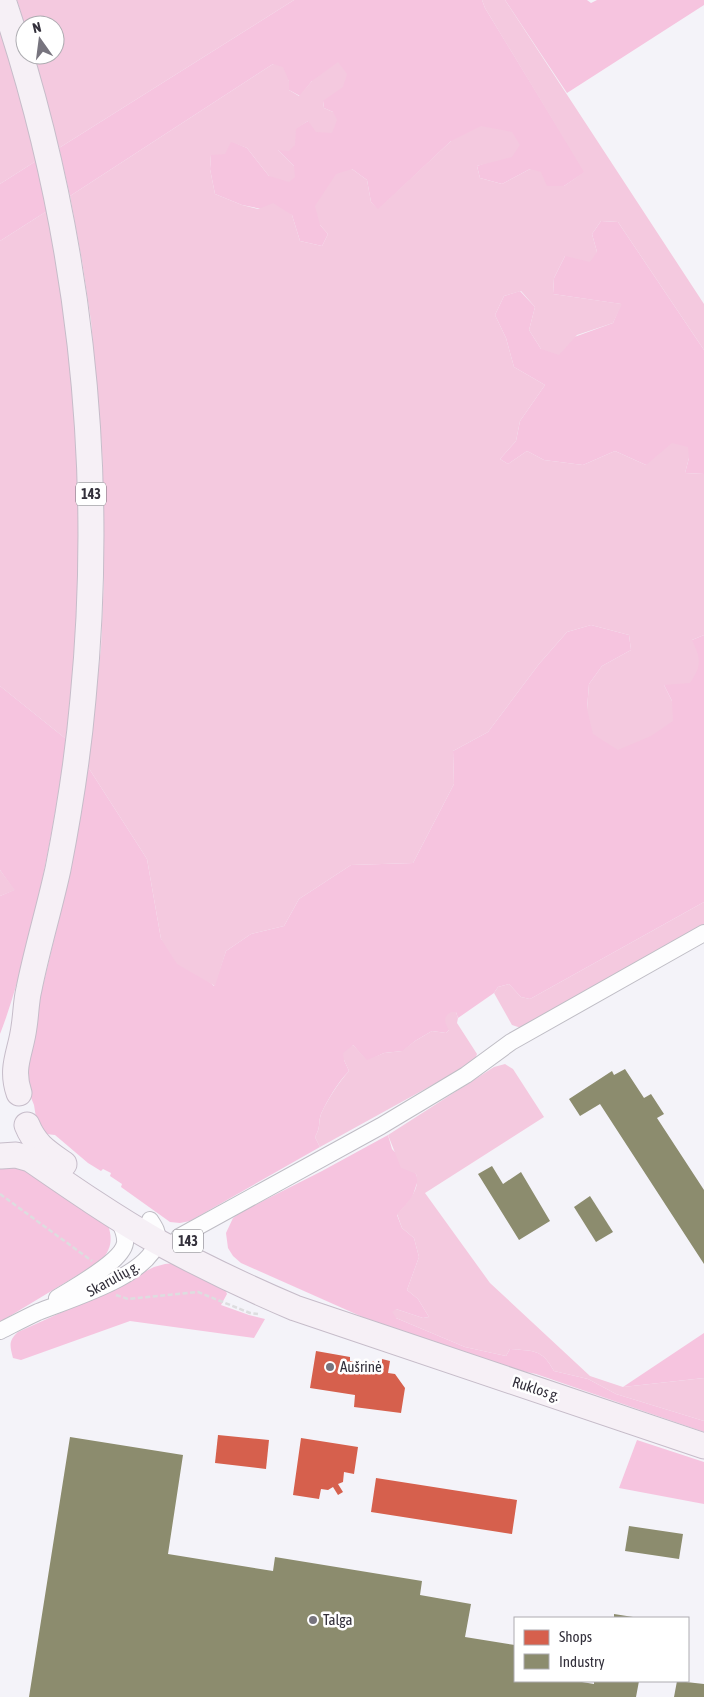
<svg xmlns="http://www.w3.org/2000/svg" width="704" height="1697" viewBox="0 0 704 1697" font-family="'Asap Condensed',sans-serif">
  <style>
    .green { fill: #f6c4df }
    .forest { fill: #f4c9df }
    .shops { fill: #d6604d }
    .industry { fill: #8c8c6e }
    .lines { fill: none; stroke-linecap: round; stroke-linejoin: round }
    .minor-casing { stroke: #bfbdc5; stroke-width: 18 }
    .primary-casing { stroke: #c6bcc9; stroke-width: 27 }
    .path { stroke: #dddddf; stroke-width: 2.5; stroke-dasharray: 5 2.5; stroke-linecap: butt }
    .minor { stroke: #fdfdfe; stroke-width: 16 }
    .primary { stroke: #f6f0f6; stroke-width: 25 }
    .poi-dot { fill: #77747e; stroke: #fff; stroke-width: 2 }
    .labels { text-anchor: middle; stroke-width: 5; stroke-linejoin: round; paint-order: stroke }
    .shield { fill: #fff; stroke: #706e76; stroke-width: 1 }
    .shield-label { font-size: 14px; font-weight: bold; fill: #33303b }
    .street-label { font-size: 15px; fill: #33303b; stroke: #fff }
    .poi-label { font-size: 15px; fill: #33303b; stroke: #fff; text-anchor: start }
  </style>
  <rect width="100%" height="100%" fill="#f4f3f9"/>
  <g class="green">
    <polygon points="294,0 482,0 485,8 585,172 564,186 547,187 530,169 502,184 480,178 477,166 492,161 451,141 378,210 371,202 367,180 352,169 320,225 328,234 322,246 300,241 292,215 242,205 215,194 210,169 211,155 231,141 247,148 269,176 294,166 277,149 296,128 308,121 333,112 324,108 323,101 312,81 300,96 289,90 289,81 273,64 70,196 59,148"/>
    <polygon points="505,0 587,0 591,3 597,0 704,0 704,5 567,93"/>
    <polygon points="36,161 47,211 0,241 0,184"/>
    <polygon points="601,221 618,222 704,350 704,474 685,473 689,458 646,465 615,451 583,465 544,460 527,451 508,464 500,459 516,441 520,421 545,385 514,367 506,338 495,315 504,296 520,291 535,307 529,330 541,349 613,323 621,304 553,294 554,278 565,256 597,252 592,234"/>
    <path d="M591 625 629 635 631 650 602 666 589 684 587 709 672 701 664 685 692 640 704 635V902L530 999 521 997 509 984 498 987 494 993 458 1018 456 1012 449 1030 446 1033 432 1031 415 1041 403 1051 384 1053 367 1061 353 1045 344 1060 349 1071C338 1082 328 1099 321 1114 318 1122 321 1127 315 1137L320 1147 190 1221 180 1223 170 1222 121 1187 122 1184 110 1176 111 1173 103 1169 101 1171 88 1163 55 1135 46 1134 37 1124 34 1105 26 1085 25 1060 66 890 88 767 147 859 161 939 214 986 226 951 251 934 284 926 299 899 351 865 413 863 454 784 453 751 488 732 539 664 567 632Z"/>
    <path d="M0 686 66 739C57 809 44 878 27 946 19 976 11 1006 0 1034V896L14 890 0 870Z"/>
    <path d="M388 1135 392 1149 416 1174 418 1180 412 1198 397 1215 402 1228 414 1238 419 1257 407 1290 418 1299 429 1317 423 1318 396 1309V1318L465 1347 506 1356 510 1349C534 1351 542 1349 554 1371L588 1379 616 1394 704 1421V1432L536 1374 494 1365 385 1327 241 1263 233 1256 228 1248 226 1233 233 1218 241 1212 322 1171Z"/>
    <path d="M0 1167H13L26 1170 108 1225C113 1240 111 1249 101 1261L0 1322Z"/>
    <path d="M175 1263 225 1289 227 1294 221 1305 249 1315 265 1319 254 1338 130 1321 21 1360 13 1358C10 1346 8 1341 18 1332L89 1300 154 1267 165 1264Z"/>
    <polygon points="704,1333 704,1378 623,1387"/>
    <polygon points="637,1440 704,1462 704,1504 619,1488"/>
  </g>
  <g class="forest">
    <polygon points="17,0 294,0 59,148 34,55 55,55 55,25 25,26"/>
    <path d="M482 0H505L704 304V350L618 222 601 221 592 234 597 252 590 262 565 256 554 278 553 294 622 304 613 323 577 335 559 355 541 349 529 330 535 307 521 291 504 296 495 315 506 338 514 367 545 385 520 421 516 441 500 459 508 464 527 451 544 460 583 465 615 451 646 465 672 443 688 447 689 458 685 473 704 474V635L692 640C701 659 702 665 690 683L664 685 672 701 673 721 651 736 618 750 593 734 587 709 589 684 602 666 631 650 629 635 591 625 567 632 539 664 488 732 453 751 454 784 413 863 351 865 299 899 284 926 251 934 226 951 215 986 177 964 161 939 147 859 88 767 101 647 104 578V511L102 449 91 321 82 261 70 196 273 64 283 67 289 81V90L299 96 312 81 338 62 347 74 343 87 323 101 324 108 333 112 337 120 332 133 316 132 308 121 296 129 295 145 289 151 278 150 294 166 295 177 289 182 269 176 247 148 231 142 225 154 211 155 210 169 215 194 242 205 258 209 273 203 292 215 300 241 322 246 328 234 320 225 315 206 336 174 352 169 367 180 371 202 378 209 451 141 481 126 512 132 520 145 512 157 477 166 480 178 502 184 530 169 541 172 547 186H564L584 172 485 8Z"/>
    <polygon points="0,30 19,91 36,161 0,184"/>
    <path d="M47 211C61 290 74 370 77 451 81 548 77 643 66 739L0 686V241Z"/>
    <polygon points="0,870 15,890 0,896"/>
    <polygon points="704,902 704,927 521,1028 512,1025 494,993 498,987 509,984 521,997 530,999"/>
    <path d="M451 1012H456L458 1018 457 1023 477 1054 474 1062 320 1147 315 1137C321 1127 318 1123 321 1114 328 1099 338 1083 349 1071L344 1060 343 1053 353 1045 367 1060 384 1053 402 1051 415 1041 432 1031 446 1033 449 1030C445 1024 442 1017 451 1012Z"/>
    <path d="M505 1064 513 1069 544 1117 425 1193 490 1283 590 1376 623 1387 704 1378V1421L616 1394 588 1379 554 1371C542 1349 534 1351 510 1349L506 1356 465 1347 396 1318 392 1312 396 1309 423 1318 429 1317 418 1299 407 1290 419 1257 414 1238 402 1228 397 1214C407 1203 421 1190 416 1174L401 1168 388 1135 494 1067Z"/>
  </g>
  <g class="shops">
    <polygon points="316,1351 350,1357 350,1361 370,1364 373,1361 376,1364 382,1364 382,1359 390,1361 388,1373 395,1374 405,1388 401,1413 354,1407 355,1395 310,1388"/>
    <polygon points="218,1435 269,1440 266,1469 215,1463"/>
    <polygon points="301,1438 358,1447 354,1474 344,1472 343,1482 338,1484 343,1492 338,1495 333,1487 328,1490 321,1489 319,1499 293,1495"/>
    <polygon points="376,1478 517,1500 512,1534 371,1512"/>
  </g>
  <g class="industry">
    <polygon points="625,1069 644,1098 651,1094 664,1114 657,1118 704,1190 704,1264 600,1104 580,1116 569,1099 612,1071 614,1075"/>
    <polygon points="492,1166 503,1184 521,1172 550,1221 519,1240 478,1174"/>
    <polygon points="590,1196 613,1232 596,1242 574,1207"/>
    <polygon points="70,1437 183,1455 168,1554 273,1571 275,1557 422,1581 420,1595 471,1604 465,1637 515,1645 515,1681 576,1681 594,1684 594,1681 639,1681 636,1697 29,1697"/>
    <polygon points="629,1526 683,1534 679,1559 625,1551"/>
    <polygon points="614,1614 633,1617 633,1618 614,1618"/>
    <polygon points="677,1681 704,1684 704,1697 674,1697"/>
  </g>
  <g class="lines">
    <defs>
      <g id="minor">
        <polyline points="179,1237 381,1126 466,1075 511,1042 704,933"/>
        <path d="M57 1298C74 1287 122 1262 125 1243 126 1233 121 1225 117 1217"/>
        <path d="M0 1331C12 1325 25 1318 38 1312 67 1300 150 1276 157 1241 159 1233 154 1226 150 1220"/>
      </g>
      <g id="primary">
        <path d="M3 0C79 224 106 463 83 699 78 756 69 813 58 869 49 910 37 949 29 989 26 1001 26 1015 24 1027 21 1052 10 1067 19 1093"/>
        <path d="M27 1125C35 1145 47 1152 64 1164"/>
        <path d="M1 1156 16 1155 30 1159C72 1188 114 1217 158 1242 202 1266 248 1288 295 1308L704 1446"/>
      </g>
    </defs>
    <use href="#minor" class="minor-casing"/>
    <use href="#primary" class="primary-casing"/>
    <g class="path">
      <polyline points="0,1194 92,1261"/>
      <polyline points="116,1295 128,1299 198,1292 250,1313 258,1314"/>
    </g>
    <use href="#minor" class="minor"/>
    <use href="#primary" class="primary"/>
  </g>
  <g class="poi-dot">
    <circle cx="330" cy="1367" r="5"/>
    <circle cx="313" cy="1620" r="5"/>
  </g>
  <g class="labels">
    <g class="shield">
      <rect x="76" y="482.5" width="30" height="23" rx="4"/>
      <rect x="173" y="1229.5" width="30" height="23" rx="4"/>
    </g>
    <g class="shield-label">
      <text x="91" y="499">143</text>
      <text x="188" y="1246">143</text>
    </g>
    <g class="street-label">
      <text transform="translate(113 1279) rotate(-29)" y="5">Skarulių g.</text>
      <text transform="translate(536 1389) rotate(18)" y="5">Ruklos g.</text>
    </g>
    <g class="poi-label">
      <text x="340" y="1372">Aušrinė</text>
      <text x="323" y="1625">Talga</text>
    </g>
  </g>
  <rect x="514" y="1617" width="175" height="65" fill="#ffffff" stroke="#adacb1"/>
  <rect x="524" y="1630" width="25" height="15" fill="#d6604d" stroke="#adacb1"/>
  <text x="559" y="1642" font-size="15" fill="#33303b">Shops</text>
  <rect x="524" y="1654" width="25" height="15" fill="#8c8c6e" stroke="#adacb1"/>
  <text x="559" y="1667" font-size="15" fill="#33303b">Industry</text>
  <g transform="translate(40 40) rotate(346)"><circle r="24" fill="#ffffff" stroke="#adacb1"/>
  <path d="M0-4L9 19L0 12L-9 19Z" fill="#77747e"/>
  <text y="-8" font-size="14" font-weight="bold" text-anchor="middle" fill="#33303b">N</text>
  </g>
</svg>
